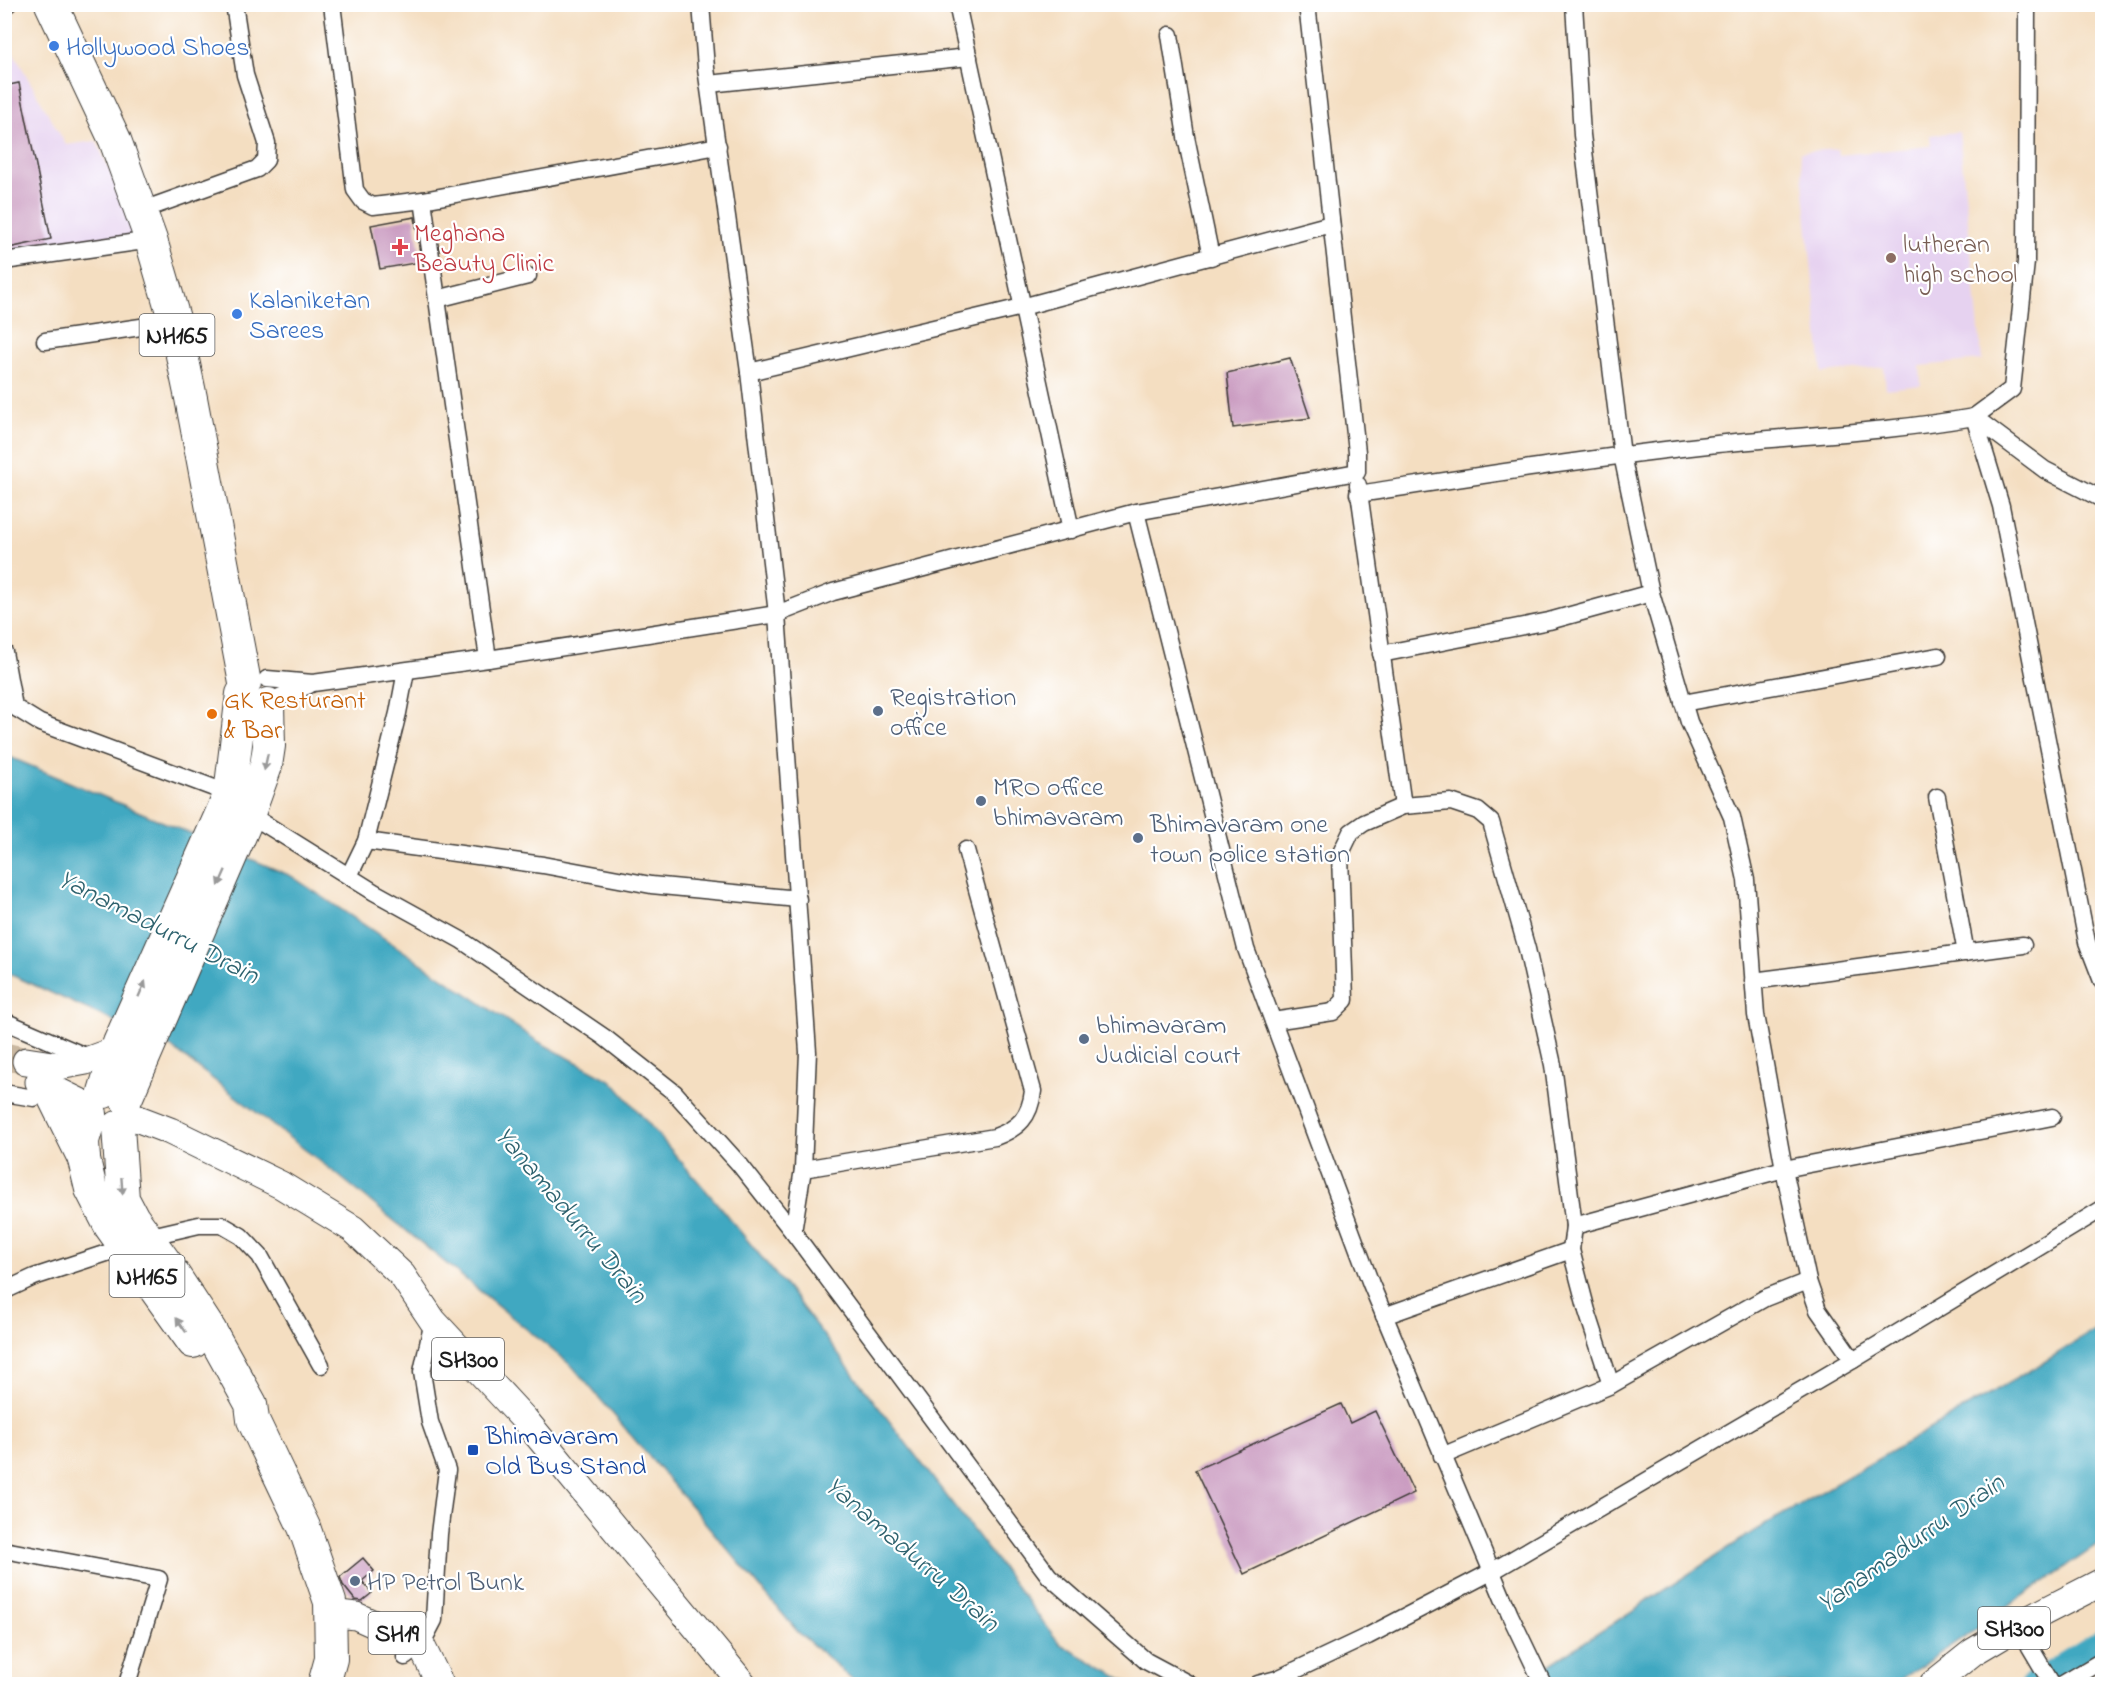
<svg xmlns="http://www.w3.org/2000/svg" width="2107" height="1689" viewBox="0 0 2107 1689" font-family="'Indie Flower',sans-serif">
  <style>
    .built { fill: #e6d2f0 }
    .water { fill: #41a8c1; stroke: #2e626e; stroke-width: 1.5 }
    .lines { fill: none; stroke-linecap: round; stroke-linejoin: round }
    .canal { stroke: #41a8c1; stroke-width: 21 }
    .building { fill: #c99ac0 }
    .primary-tunnel { stroke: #c9b7a0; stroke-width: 27; stroke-dasharray: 27 14; stroke-linecap: butt }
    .street-casing { stroke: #3c3935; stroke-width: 19 }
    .primary-casing { stroke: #3c3935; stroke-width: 29 }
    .highway-casing { stroke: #3c3935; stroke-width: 34 }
    .street { stroke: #fff; stroke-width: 16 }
    .primary { stroke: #fff; stroke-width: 27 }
    .highway { stroke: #fff; stroke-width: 32 }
    .oneway { fill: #999 }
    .shop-dot { fill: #3f7fe0; stroke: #fff; stroke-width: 2 }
    .health-dot { fill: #e0444e; stroke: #fff; stroke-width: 2 }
    .education-dot { fill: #8d6e63; stroke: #fff; stroke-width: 2 }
    .service-dot { fill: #5c6f8a; stroke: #fff; stroke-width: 2 }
    .food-dot { fill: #e8710a; stroke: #fff; stroke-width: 2 }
    .transit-dot { fill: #1a4fb4; stroke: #fff; stroke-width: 2 }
    .labels { text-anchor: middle; stroke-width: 4.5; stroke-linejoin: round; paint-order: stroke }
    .shield { fill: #fff; stroke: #606060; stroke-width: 1.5 }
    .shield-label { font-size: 24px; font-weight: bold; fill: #1c1c1c }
    .shop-label { font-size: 26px; fill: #366cbe; stroke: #fff; text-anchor: start }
    .health-label { font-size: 26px; fill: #be3a42; stroke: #fff; text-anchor: start }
    .education-label { font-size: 26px; fill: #785e54; stroke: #fff; text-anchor: start }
    .service-label { font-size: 26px; fill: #4e5e75; stroke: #fff; text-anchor: start }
    .food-label { font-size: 26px; fill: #c56008; stroke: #fff; text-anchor: start }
    .transit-label { font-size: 26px; fill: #164399; stroke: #fff; text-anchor: start }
    .water-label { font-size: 27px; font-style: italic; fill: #2e626e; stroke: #fff }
  </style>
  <rect width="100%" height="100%" fill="#fff"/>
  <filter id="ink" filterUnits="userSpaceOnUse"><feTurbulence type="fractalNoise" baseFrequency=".0167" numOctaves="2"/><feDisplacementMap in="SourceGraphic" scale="12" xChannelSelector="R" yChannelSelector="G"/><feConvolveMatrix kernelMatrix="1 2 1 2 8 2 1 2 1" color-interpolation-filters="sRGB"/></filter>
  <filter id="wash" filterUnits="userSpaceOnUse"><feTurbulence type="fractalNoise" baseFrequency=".008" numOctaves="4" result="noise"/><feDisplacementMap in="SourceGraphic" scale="24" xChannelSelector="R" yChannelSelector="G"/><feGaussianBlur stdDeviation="1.35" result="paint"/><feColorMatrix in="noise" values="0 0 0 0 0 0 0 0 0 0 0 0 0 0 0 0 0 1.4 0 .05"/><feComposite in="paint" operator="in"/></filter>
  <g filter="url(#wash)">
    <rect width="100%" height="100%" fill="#f4dec1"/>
    <g class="built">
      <polygon points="4,36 66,145 96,141 139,235 5,254"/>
      <polygon points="1959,132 1982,360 1920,366 1921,385 1886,389 1884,367 1822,373 1800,152 1838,149 1839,155 1931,146 1930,135"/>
    </g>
    <g class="water">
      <polygon points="5,755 291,876 539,1042 612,1081 715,1201 792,1294 1060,1644 1131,1684 858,1684 798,1632 573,1367 338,1175 171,1047 5,972"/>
      <polygon points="2102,1325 2102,1542 1895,1684 1520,1684 1756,1530 2041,1364"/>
    </g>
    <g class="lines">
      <polyline class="canal" points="2030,1684 2102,1639"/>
    </g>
    <g id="blocks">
      <g class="building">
        <polygon points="19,83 51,239 4,249 4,86"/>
        <polygon points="415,217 421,262 380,269 371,225"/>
        <polygon points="1290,358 1310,418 1233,428 1227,373"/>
        <polygon points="1341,1404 1350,1423 1375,1411 1414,1493 1244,1574 1195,1470"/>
        <polygon points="363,1558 374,1571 362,1581 372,1593 362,1601 355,1600 343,1585 340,1577"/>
      </g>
    </g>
  </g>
  <g filter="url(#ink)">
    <use href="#blocks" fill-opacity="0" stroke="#3c3935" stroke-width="1.5"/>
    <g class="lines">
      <polyline class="primary-tunnel" points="4,1056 26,1061"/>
      <defs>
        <g id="street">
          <polyline points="332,4 355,190 363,201 373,206 423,200 488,659"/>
          <polyline points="701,4 706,68 749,372 777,614 808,1052 803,1169 793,1232"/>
          <polyline points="957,4 1071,530"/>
          <polyline points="1307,4 1357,452 1357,472 1136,512 1246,949 1371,1284 1510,1615 1543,1684"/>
          <polyline points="1574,4 1582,135 1622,455 1651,593 1689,722 1732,817 1746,880 1756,1015 1784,1169 1808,1281 1818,1310 1853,1360"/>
          <polyline points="2027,4 2026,262 2012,389 1974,417 2045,470 2102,499"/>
          <polyline points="4,6 8,4"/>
          <polyline points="1170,35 1186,137 1211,257"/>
          <polyline points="709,84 969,57"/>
          <polyline points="423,200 718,146"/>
          <polyline points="154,206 257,169 266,160 267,143 245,75 234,4"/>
          <polyline points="4,261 151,240"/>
          <polyline points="437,299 528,276"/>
          <polyline points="45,341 175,322"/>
          <polyline points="749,372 1022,307 1331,224"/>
          <polyline points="1358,485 1403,806"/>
          <path d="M1358 494C1477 476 1597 457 1717 444 1803 435 1889 432 1974 417L2001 506 2087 942 2102 981"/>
          <polyline points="4,652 14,707 40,723 230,794"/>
          <polyline points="1381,654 1549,621 1651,593"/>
          <polyline points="267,679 313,683 488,659 777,614 833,592 1136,512"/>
          <polyline points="270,701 309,685"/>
          <polyline points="1683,703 1938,656"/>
          <polyline points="1937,797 1966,953"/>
          <polyline points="249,814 374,892 461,940 604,1037 675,1093 740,1165 793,1232 1049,1576 1146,1661 1189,1684"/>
          <polyline points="366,841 543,865 651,885 798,899"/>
          <polyline points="349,876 366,841 398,713 406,671"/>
          <polyline points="1753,981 2023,945"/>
          <polyline points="4,1021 92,1059"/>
          <polyline points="1273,1021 1333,1012 1345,1000 1340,855 1351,832 1364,823 1403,806 1451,802 1478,811 1491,822 1527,949 1553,1065 1574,1226 1571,1250 1587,1311 1611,1385"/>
          <polyline points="4,1093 34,1098 48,1086"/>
          <path d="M803 1169 995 1137C1019 1128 1030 1117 1033 1091L966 850"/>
          <polyline points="1574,1226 1784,1169 2052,1117"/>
          <polyline points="4,1291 34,1277 125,1247 147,1237 199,1225 222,1225 241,1236 260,1256 321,1365"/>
          <polyline points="1384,1316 1571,1250"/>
          <polyline points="1442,1456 1611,1385 1765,1298 1808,1281"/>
          <polyline points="4,1550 159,1579 127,1684"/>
          <polyline points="2020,1624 2030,1647 2052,1684"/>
          <polyline points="405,1657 421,1645 434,1620 439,1534 447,1470 430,1422 422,1372 433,1321"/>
          <polyline points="1258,1684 1277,1679 1368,1636 1491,1572 1853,1360 2102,1209"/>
          <polyline points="2063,1684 2102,1661"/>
        </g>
        <g id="primary">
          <polyline points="26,1061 59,1066 86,1061 116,1050"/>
          <polyline points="39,1082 92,1108"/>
          <polyline points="128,1115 170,1131 281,1185 353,1229 402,1275 433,1321 525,1420 743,1684"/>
          <polyline points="330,1613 356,1616 421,1645 440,1684"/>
          <polyline points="1933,1684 1973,1652 2020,1624 2102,1582"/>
        </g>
        <g id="highway">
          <polyline points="51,4 115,140 151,240 175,322 191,398 245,683"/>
          <polyline points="48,1086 84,1159"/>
          <polyline points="104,1092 119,1043 230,794 242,694"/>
          <polyline points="126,1099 245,824 266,766 269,746 268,704"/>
          <polyline points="91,1114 83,1141 84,1160 91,1189 110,1226 193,1342"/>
          <polyline points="118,1127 123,1199 133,1218 168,1266 210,1330 251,1404 253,1420 304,1527 330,1602 331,1659 324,1684"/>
        </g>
      </defs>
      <use href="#street" class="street-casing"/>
      <use href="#primary" class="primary-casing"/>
      <use href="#highway" class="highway-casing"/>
      <use href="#street" class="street"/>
      <use href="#primary" class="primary"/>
      <use href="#highway" class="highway"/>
    </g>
    <defs><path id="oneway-solid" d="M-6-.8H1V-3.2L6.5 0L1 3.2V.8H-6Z" transform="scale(1.5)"/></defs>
    <g class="oneway">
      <use href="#oneway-solid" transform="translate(266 762) rotate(102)"/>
      <use href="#oneway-solid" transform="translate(222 878) rotate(114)"/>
      <use href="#oneway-solid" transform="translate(142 989) rotate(-66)"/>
      <use href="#oneway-solid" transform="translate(122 1186) rotate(86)"/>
      <use href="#oneway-solid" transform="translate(181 1325) rotate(-125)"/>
    </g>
  </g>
  <g class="shop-dot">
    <circle cx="54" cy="46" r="6"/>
    <circle cx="237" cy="314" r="6"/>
  </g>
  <path class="health-dot" d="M397 238h6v6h6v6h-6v6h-6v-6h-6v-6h6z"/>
  <circle class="education-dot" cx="1891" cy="258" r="6"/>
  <g class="service-dot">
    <circle cx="878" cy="711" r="6"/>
    <circle cx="981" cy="801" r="6"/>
    <circle cx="1138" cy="838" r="6"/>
    <circle cx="1084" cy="1039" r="6"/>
    <circle cx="355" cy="1581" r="6"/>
  </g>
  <circle class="food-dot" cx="212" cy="714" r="6"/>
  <rect class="transit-dot" x="467" y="1444" width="12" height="12" rx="3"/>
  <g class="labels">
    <g class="shield">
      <rect x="139.5" y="314" width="75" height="42" rx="4.5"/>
      <rect x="109.5" y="1255" width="75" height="42" rx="4.5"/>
      <rect x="432" y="1338" width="72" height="42" rx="4.5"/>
      <rect x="1978" y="1607" width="72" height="42" rx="4.5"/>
      <rect x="368.5" y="1612" width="57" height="42" rx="4.5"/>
    </g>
    <g class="shield-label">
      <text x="177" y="343">NH165</text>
      <text x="147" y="1284">NH165</text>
      <text x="468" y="1367">SH300</text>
      <text x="2014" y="1636">SH300</text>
      <text x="397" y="1641">SH19</text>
    </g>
    <g class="shop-label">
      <text x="66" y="55">Hollywood Shoes</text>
      <text x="249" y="308">Kalaniketan<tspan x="249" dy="30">Sarees</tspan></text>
    </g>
    <g class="health-label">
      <text x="414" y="241">Meghana<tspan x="414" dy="30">Beauty Clinic</tspan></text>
    </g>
    <g class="education-label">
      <text x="1903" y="252">lutheran<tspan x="1903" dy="30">high school</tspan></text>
    </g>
    <g class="service-label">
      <text x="890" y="705">Registration<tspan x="890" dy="30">office</tspan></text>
      <text x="993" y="795">MRO office<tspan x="993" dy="30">bhimavaram</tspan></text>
      <text x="1150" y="832">Bhimavaram one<tspan x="1150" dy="30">town police station</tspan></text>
      <text x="1096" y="1033">bhimavaram<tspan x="1096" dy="30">Judicial court</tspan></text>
      <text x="367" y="1590">HP Petrol Bunk</text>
    </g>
    <g class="food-label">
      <text x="224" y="708">GK Resturant<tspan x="224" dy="30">&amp; Bar</tspan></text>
    </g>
    <g class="transit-label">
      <text x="485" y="1444">Bhimavaram<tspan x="485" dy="30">Old Bus Stand</tspan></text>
    </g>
    <g class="water-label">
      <text transform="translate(159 926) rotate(27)" y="9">Yanamadurru Drain</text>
      <text transform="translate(572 1214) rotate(50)" y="9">Yanamadurru Drain</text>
      <text transform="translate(1910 1542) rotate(-35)" y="9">Yanamadurru Drain</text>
      <text transform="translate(913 1553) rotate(41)" y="9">Yanamadurru Drain</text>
    </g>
  </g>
  <rect width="2107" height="1689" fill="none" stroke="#fff" stroke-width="24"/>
</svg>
